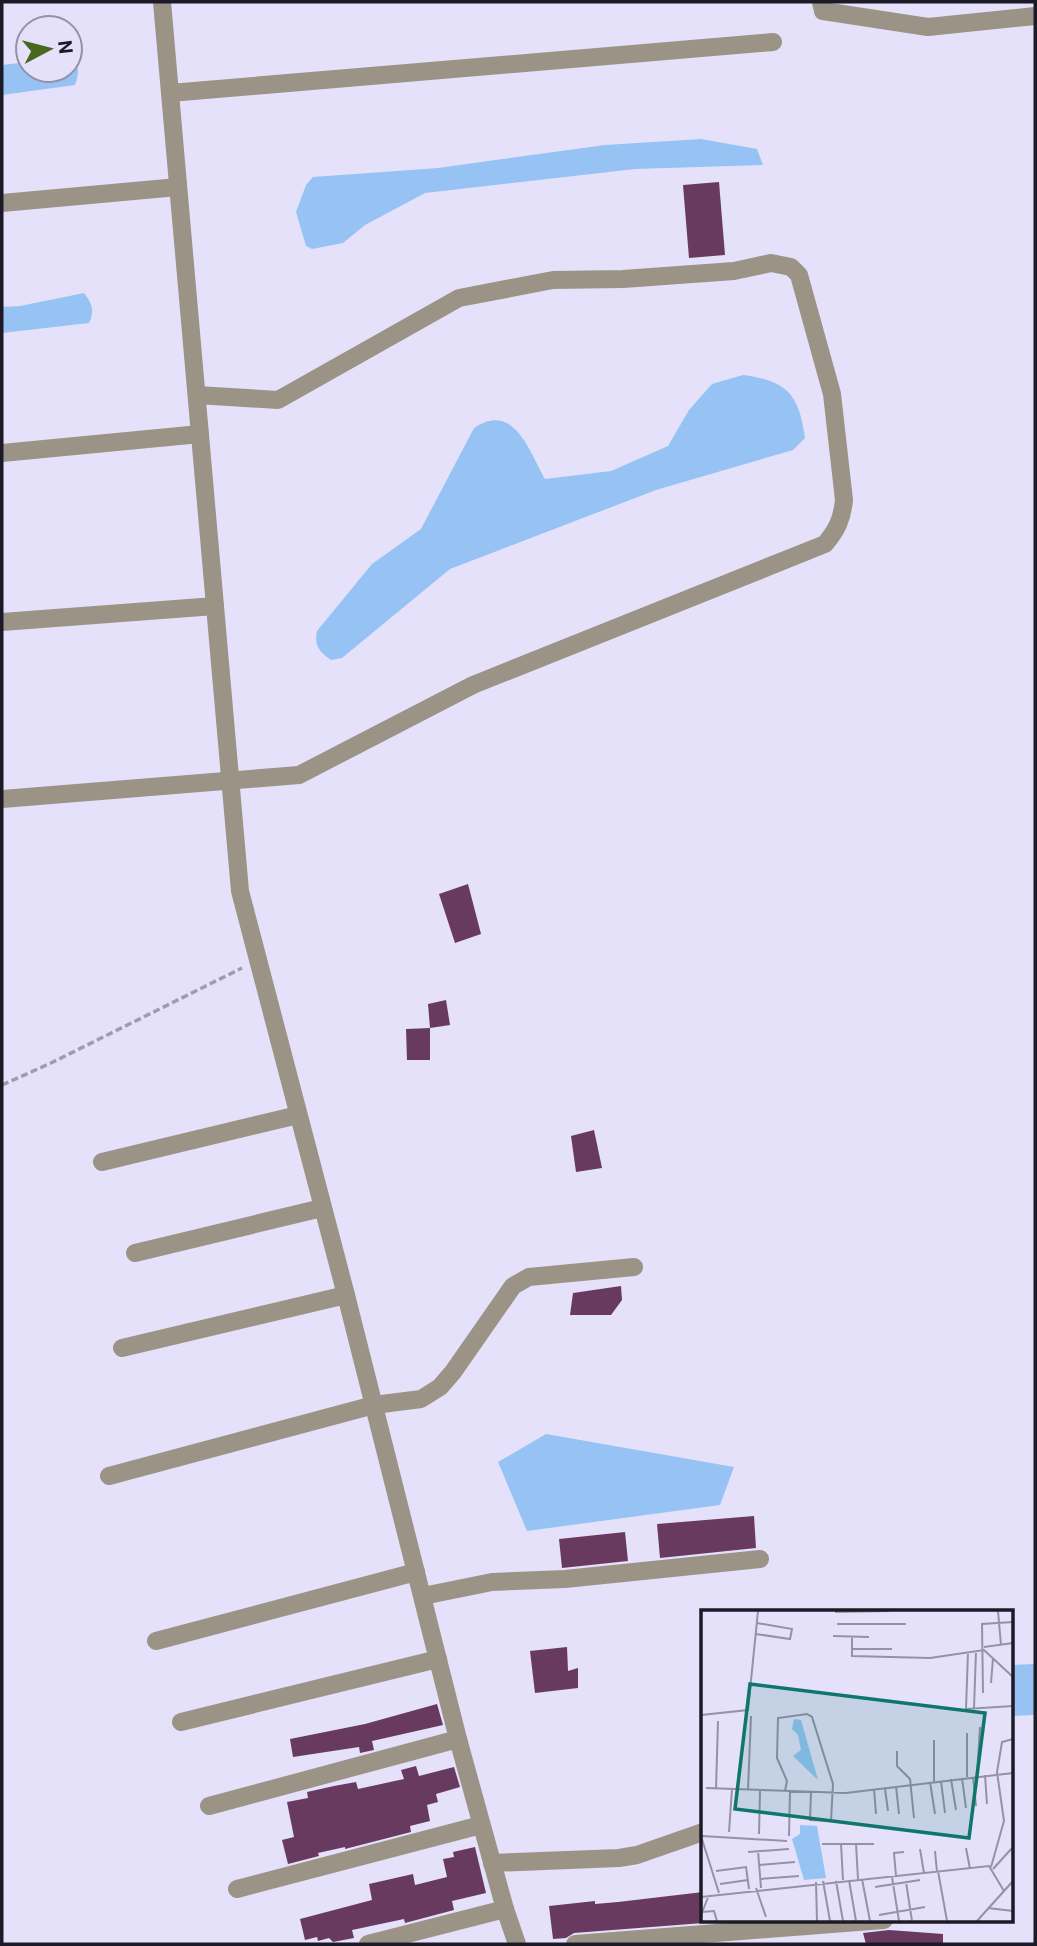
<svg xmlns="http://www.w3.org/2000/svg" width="1037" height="1946" viewBox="0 0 1037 1946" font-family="Roboto,sans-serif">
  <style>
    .water { fill: #96c3f4 }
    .building { fill: #693a60 }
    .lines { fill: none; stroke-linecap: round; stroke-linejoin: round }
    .path { stroke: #9f9bb1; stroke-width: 3.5; stroke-dasharray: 7 3.5; stroke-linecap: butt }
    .minor { stroke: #9c9387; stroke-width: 18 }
    .inset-road { fill: none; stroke: #9591a6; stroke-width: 2 }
    .view { fill: #0f766e; fill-opacity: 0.15; stroke: #0f766e; stroke-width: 3.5 }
    .inset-edge { fill: none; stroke: #1c1a26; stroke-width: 3.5 }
  </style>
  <rect width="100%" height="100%" fill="#e5e1fb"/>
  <g class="water">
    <path d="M70 58H75C79 68 79 74 75 85L2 95V65L28 62V70H70Z"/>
    <polygon points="701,139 757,149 763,165 635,169 425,193 365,225 343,243 312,249 306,246 296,212 306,185 313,177 438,168 605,145"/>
    <path d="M84 293C92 303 95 311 89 323L2 333V307L20 306Z"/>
    <path d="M743 375C787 381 799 394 805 438L793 450 656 490 450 569 342 658 331 660C319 652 314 645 317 631L372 564 421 529 474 428C514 401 529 451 545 479L611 471 668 446 689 410 712 384Z"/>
    <polygon points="546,1434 734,1467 720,1505 527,1531 498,1462"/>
    <polygon points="1035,1664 1035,1715 1011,1716 1011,1665"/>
  </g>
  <g class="building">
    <polygon points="719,182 725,255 689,258 683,185"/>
    <polygon points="468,884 481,934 455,943 439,894"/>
    <polygon points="446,1000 450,1025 430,1028 428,1004"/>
    <polygon points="430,1028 430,1060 407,1060 406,1029"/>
    <polygon points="594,1130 602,1168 576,1172 571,1136"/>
    <polygon points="621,1286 622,1300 611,1315 570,1315 573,1293"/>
    <polygon points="754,1516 756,1548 660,1558 657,1524"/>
    <polygon points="625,1532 628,1561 562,1568 559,1539"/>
    <polygon points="567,1647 568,1671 578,1668 578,1688 535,1693 530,1651"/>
    <polygon points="437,1704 443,1725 372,1741 374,1750 360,1753 359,1747 293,1757 290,1739 365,1724"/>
    <polygon points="416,1766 419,1776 454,1767 460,1787 436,1794 438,1802 427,1805 430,1821 410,1826 411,1832 345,1849 345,1847 318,1853 319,1856 288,1864 282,1840 294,1837 287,1802 308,1798 307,1792 334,1786 356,1782 358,1789 404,1779 401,1770"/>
    <polygon points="475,1847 486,1893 452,1901 454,1910 405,1923 404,1919 352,1930 354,1938 333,1942 329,1938 318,1941 317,1937 305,1940 300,1919 372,1900 369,1884 413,1874 415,1885 447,1877 443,1859 454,1857 453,1852"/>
    <polygon points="703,1892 703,1923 574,1933 566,1938 553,1939 549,1906 595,1901 595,1904 618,1902"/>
    <polygon points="889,1930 943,1934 943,1944 866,1944 863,1933"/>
  </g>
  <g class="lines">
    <polyline class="path" points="2,1085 51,1063 242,968"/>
    <g class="minor">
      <polyline points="162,2 240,891 346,1295 458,1739 505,1909 517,1944"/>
      <polyline points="821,2 823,11 928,27 1035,16"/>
      <polyline points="170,93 773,42"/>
      <polyline points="2,203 178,187"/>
      <polyline points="2,453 200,434"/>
      <polyline points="2,622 215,606"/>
      <path d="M2 799 299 775 473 685 825 544C837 530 842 519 844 500L832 394 799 275 791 267 771 263 734 271 623 279 553 280 459 298 278 400 197 395"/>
      <polyline points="102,1162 298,1115"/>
      <polyline points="135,1253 322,1208"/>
      <polyline points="122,1348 346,1295"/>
      <polyline points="109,1476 374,1405 421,1399 440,1387 453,1372 513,1286 529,1277 634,1267"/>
      <polyline points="423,1596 492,1582 565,1579 760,1559"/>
      <polyline points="156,1641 416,1572"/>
      <polyline points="181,1722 438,1659"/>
      <polyline points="209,1806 458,1739"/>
      <polyline points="492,1863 619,1858 637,1855 703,1832"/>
      <polyline points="237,1889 481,1825"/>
      <polyline points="368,1944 505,1909"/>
      <polyline points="575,1944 884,1920"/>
    </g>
  </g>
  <g transform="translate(701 1610)">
    <rect width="312" height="312" fill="#e5e1fb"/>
    <path d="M93 109 100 110 117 170 92 146 100 140 97 125 91 119ZM99 215 116 216 125 268 103 270 91 229 99 224Z" fill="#96c3f4"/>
    <path class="inset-road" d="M297 1 300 35M134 2 188 1M136 14H205M55 24 89 29 91 19 56 13M132 26 168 27M151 27V46L229 48 283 40 312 67M283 37 312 33M151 39H191M267 42 265 99 312 96M290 73 292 48M282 83 281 14 312 12M273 98 275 41M0 105 47 100 57 1M196 141V156L209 169 213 208M276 165 279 117M284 165 286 194M266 167V123M272 167 275 196M261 168 265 198M250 169 255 200M240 171 244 203M229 172 234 204M233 172V130M195 176 198 204M5 178 145 183 312 163M15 179 17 111M173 179 175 204M184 179 187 201M47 180 50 106M84 181 86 171 76 148 77 108 106 104 111 107 132 174 130 211 109 210 110 183M28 222 31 179M58 224 59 181M0 226 18 283M1 226 86 231M88 226 89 181M121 234H173M140 234 142 270M155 234 157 269M265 238 269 259M219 239 223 263M57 241 60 278M234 241 236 262M47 242 88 239M58 255 94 252M290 257 303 211 296 162 301 132 312 129M292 259 312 237M15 261 45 257 48 279M237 261 246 311M195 266 193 243 203 242M191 267 198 311M59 269 98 266M161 269 169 311M148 270 155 311M122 271 129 311M135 271 142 311M115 272 116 311M205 272 211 311M19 274 47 270M174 277 219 270M55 278 65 307M0 287 288 256 303 281M287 298 312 301M0 302 13 301 16 311M0 305 8 285M178 305 224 297M276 311 312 271"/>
    <path class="view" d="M49 74 284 103 268 228 34 199Z"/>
    <rect width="312" height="312" class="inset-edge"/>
  </g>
  <rect width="1037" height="1946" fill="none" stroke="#1c1a26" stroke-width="7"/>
  <g transform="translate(49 49) rotate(83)"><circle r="33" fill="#e5e1fb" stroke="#9591a6" stroke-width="2"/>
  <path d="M0-5L12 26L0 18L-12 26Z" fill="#47681f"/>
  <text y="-10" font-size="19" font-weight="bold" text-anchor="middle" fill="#1c1a26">N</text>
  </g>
</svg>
